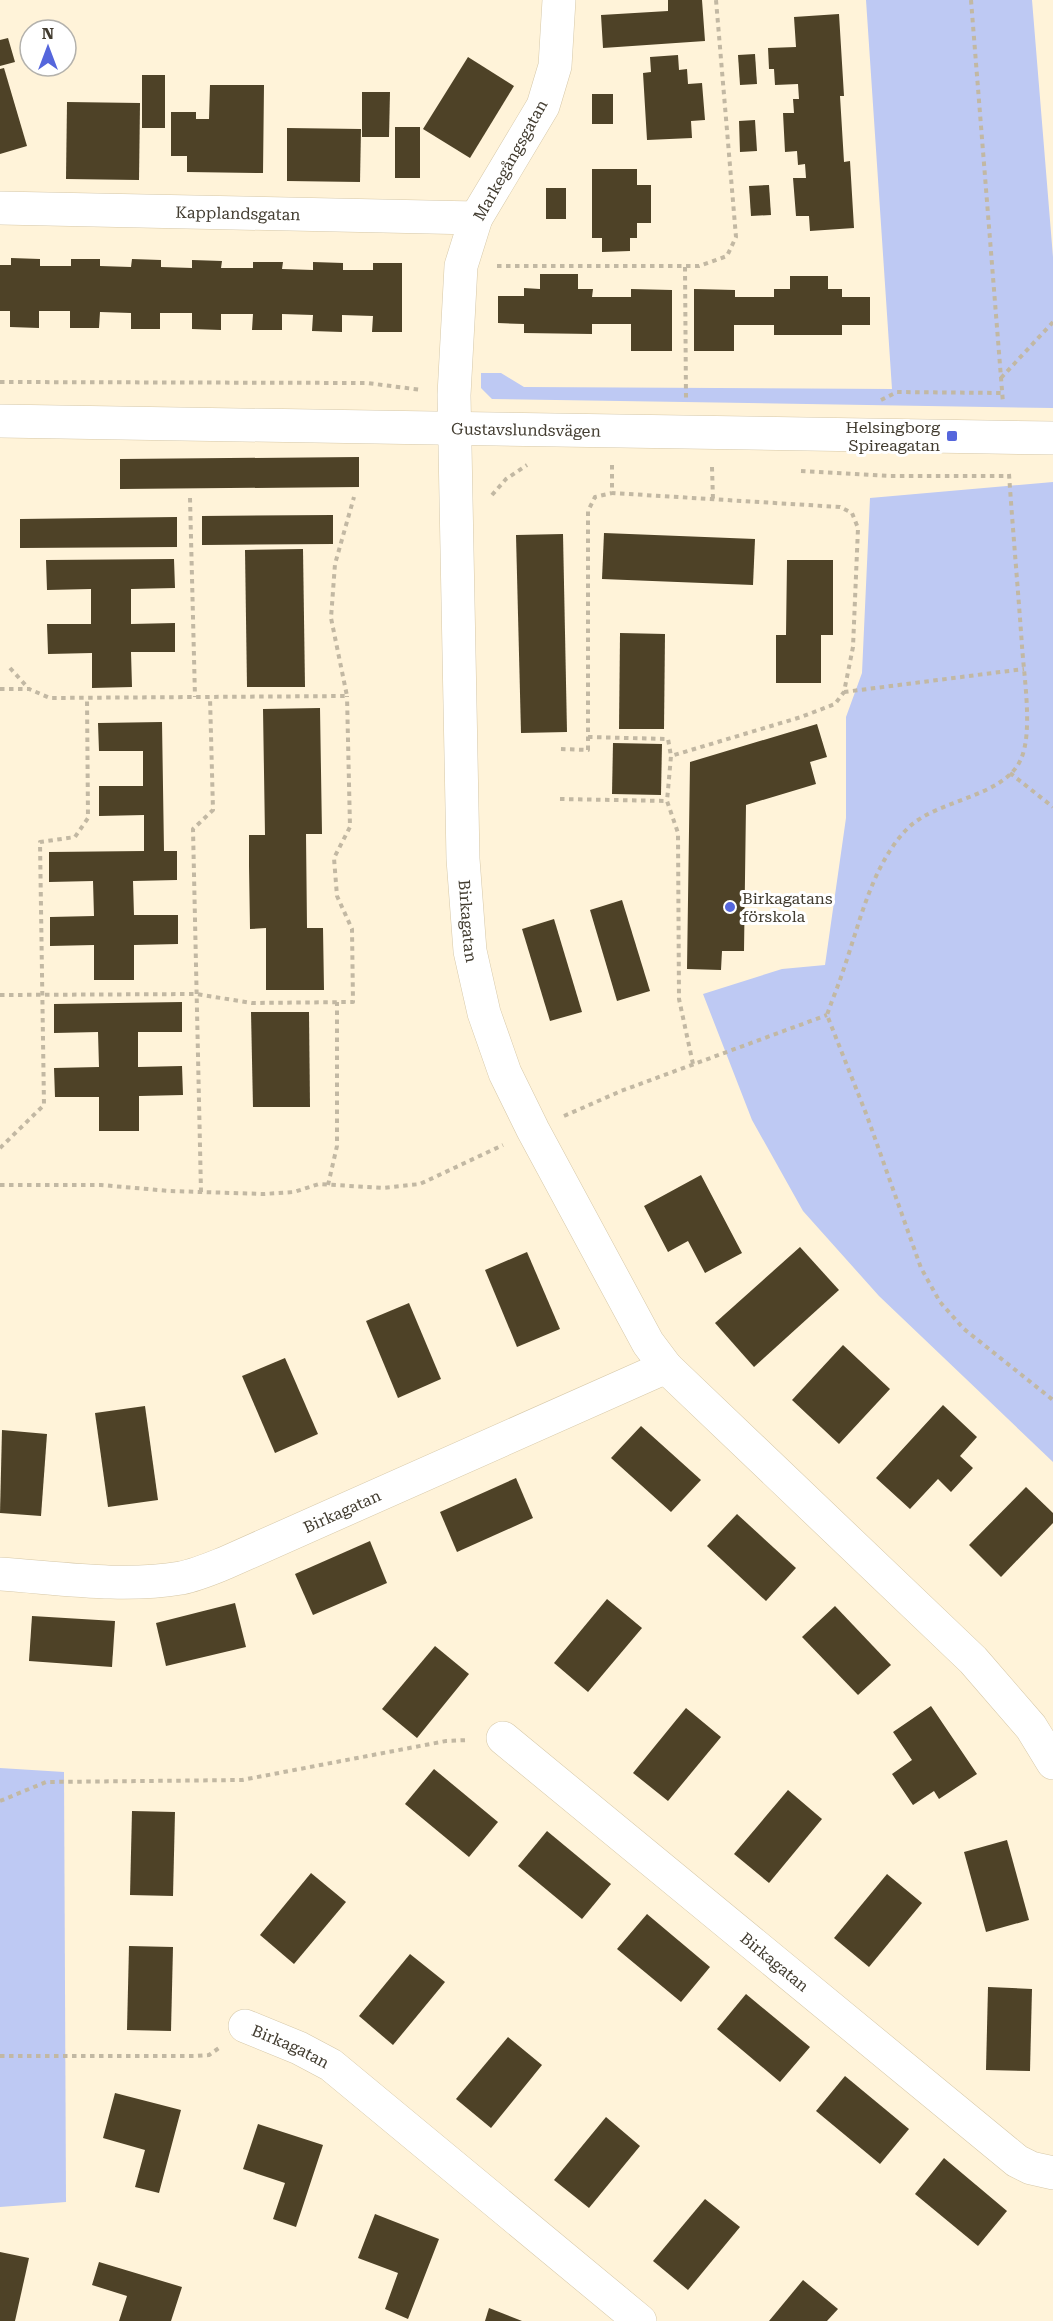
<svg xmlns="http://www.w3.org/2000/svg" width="1053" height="2321" viewBox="0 0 1053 2321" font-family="'Roboto Serif',serif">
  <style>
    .green { fill: #bec9f3 }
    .building { fill: #4e4227 }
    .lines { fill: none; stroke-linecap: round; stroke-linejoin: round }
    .minor-casing { stroke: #d6c8a8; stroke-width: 34 }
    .path { stroke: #c2b8a3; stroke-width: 4; stroke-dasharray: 4.5 4.5; stroke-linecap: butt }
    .minor { stroke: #fff; stroke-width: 33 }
    .poi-dot { fill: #5566dc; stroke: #fff; stroke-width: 2 }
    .labels { text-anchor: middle; stroke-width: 6; stroke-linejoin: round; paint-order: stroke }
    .street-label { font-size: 16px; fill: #423c30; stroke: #fff }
    .poi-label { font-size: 16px; fill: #423c30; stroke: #fff; text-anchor: end }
  </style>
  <rect width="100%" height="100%" fill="#fff3d9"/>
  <g class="green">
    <polygon points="866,0 1032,0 1053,257 1053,408 492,399 481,388 481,373 501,373 524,387 892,389"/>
    <polygon points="1053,482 1053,1462 879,1296 803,1211 752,1120 703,994 782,969 825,965 846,818 846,717 862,673 870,498"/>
    <polygon points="0,1768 64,1772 66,2202 0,2207"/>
  </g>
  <g class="building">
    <polygon points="668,0 702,0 705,41 603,48 601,15 668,11"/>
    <polygon points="839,14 844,96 840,96 844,162 850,161 854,228 810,231 809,216 796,216 793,178 806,178 805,164 798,165 797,151 785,152 783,113 794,113 793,99 799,99 798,84 775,85 774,69 769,69 768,48 796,47 794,17"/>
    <polygon points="8,38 15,62 0,66 0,40"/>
    <polygon points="755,54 757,84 740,85 738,55"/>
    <polygon points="678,55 679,70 687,69 688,84 702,83 705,120 691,121 692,138 647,140 643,73 651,72 650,57"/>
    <polygon points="468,57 514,86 470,158 423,129"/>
    <polygon points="4,68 27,146 0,154 0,69"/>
    <rect x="142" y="75" width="23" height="53"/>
    <polygon points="210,85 264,85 263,173 187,172 187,156 171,156 171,112 196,112 196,119 209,119"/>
    <polygon points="362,92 390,92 389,137 362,137"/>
    <rect x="592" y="94" width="21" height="30"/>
    <polygon points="67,102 140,103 139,180 66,179"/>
    <polygon points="755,120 757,151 740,152 739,121"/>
    <rect x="395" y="127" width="25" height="51"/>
    <polygon points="287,128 361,129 360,182 287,181"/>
    <polygon points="592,169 637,169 637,185 651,185 651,223 637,223 637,238 630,238 630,251 602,252 602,238 592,238"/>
    <polygon points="769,185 771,215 751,216 749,186"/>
    <rect x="546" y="188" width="20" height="31"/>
    <polygon points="11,258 40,259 40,266 71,266 71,259 100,259 100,266 131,267 132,259 161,260 161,267 192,268 192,260 222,261 221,268 253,268 253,262 283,262 282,269 313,270 313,262 343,263 343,270 373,270 373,263 402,263 402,332 372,332 373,316 342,315 342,332 312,331 313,315 282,314 282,330 252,330 253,314 221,314 221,330 192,329 192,313 160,313 160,329 131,329 131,313 100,312 99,328 70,328 70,311 39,311 39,328 10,327 10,311 0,311 0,265 11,265"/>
    <polygon points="540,274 578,274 578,289 593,289 592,297 631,297 631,289 672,290 672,351 631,351 631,324 592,324 592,334 524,333 524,324 498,323 498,296 524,296 524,288 540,289"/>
    <polygon points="790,276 828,276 828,289 842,289 842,297 870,297 870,325 842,325 842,335 774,335 774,325 734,325 734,351 694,351 694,289 735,290 735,297 774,297 774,289 790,289"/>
    <polygon points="359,457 359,487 120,489 120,459"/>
    <polygon points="333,515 333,544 202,545 202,516"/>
    <polygon points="177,517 177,547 20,548 20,519"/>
    <polygon points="604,533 755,539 753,585 602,579"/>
    <polygon points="563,534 567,732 521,733 516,535"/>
    <polygon points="303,549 305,687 247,687 245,550"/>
    <polygon points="174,559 175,588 131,589 131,624 175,623 175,652 131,652 132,687 92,688 92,653 48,654 47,624 91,624 91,589 47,590 46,560"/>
    <polygon points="787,560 833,560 833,635 821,635 821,683 776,683 776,635 786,635"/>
    <polygon points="620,633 665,634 664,729 619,729"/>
    <polygon points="320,708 322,834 306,834 307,928 323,928 324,990 266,990 266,928 250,929 249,866 249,835 265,835 263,709"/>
    <polygon points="162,722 164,851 177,851 177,880 133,881 134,915 178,915 178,944 134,945 134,980 94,980 94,945 50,946 50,917 94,916 93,881 49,882 49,852 144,851 144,815 99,816 99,786 143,786 143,751 99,751 98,723"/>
    <polygon points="817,724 827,757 810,762 816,784 746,805 744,951 722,951 721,970 687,969 690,762"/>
    <polygon points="613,743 662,744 661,795 612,794"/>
    <polygon points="622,900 650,991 617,1001 590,910"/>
    <polygon points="554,919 582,1012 550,1021 522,929"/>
    <polygon points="182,1002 182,1032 138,1032 138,1067 182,1066 183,1095 139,1096 139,1131 99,1131 99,1097 55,1097 54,1068 99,1067 98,1032 54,1033 54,1004"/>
    <polygon points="251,1012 309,1012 310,1107 253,1107"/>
    <polygon points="701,1175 742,1253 705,1273 688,1241 668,1252 644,1206"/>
    <polygon points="800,1247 839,1290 754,1367 715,1323"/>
    <polygon points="527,1252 560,1329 517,1347 485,1270"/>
    <polygon points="409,1303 441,1379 398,1398 366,1321"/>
    <polygon points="843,1345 890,1389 839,1444 792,1400"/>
    <polygon points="285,1358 318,1434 275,1453 242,1376"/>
    <polygon points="943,1405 977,1437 960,1456 973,1468 951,1492 938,1479 910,1509 876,1478"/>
    <polygon points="145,1406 158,1500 108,1507 95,1413"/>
    <polygon points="641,1426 701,1480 671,1512 611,1458"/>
    <polygon points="2,1430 47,1434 41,1516 0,1513"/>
    <polygon points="516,1478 533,1518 457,1552 440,1512"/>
    <polygon points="1026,1487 1053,1513 1053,1523 1001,1577 969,1545"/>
    <polygon points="737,1514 796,1568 766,1601 707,1546"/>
    <polygon points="370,1541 387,1583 313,1615 295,1574"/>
    <polygon points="607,1599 642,1628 588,1692 554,1663"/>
    <polygon points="235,1603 246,1647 166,1666 156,1623"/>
    <polygon points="835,1606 891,1665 858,1695 802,1637"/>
    <polygon points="32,1616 115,1621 112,1667 29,1661"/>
    <polygon points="435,1646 469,1674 417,1738 382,1709"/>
    <polygon points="931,1706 977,1774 939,1799 934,1791 913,1805 892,1774 912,1760 893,1732"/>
    <polygon points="686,1708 721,1737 668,1801 633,1773"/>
    <polygon points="434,1769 498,1822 469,1857 405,1804"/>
    <polygon points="788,1790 822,1819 769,1883 734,1854"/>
    <polygon points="132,1811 175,1812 173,1896 130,1895"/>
    <polygon points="547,1831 611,1884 582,1919 518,1866"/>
    <polygon points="1007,1840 1029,1920 986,1932 964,1852"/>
    <polygon points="311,1873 346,1902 294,1964 260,1935"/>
    <polygon points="887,1874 922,1903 869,1967 834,1938"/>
    <polygon points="647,1914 710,1967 681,2002 617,1949"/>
    <polygon points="129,1946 173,1947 171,2031 127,2030"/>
    <polygon points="410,1954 445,1982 393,2045 359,2016"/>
    <polygon points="988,1987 1032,1989 1030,2071 986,2070"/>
    <polygon points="746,1994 810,2047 780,2082 717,2029"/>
    <polygon points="508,2037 542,2065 491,2128 456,2099"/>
    <polygon points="845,2076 909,2129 880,2164 816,2111"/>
    <polygon points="115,2093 181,2110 159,2193 135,2187 145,2150 103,2138"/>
    <polygon points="606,2117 640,2146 589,2208 554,2180"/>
    <polygon points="258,2124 323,2145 296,2227 273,2219 285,2183 243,2169"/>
    <polygon points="944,2158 1007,2211 978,2246 915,2194"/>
    <polygon points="705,2199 740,2227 688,2290 653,2261"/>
    <polygon points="375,2214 439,2239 408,2319 385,2309 398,2273 358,2258"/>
    <polygon points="0,2252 29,2258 15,2321 0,2321"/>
    <polygon points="99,2262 182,2287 171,2321 119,2321 127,2296 92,2285"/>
    <polygon points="803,2280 838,2309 827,2321 769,2321"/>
    <polygon points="489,2308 522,2321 485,2321"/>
  </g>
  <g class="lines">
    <defs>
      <g id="minor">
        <path id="s1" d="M559 0 555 66 543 106 476 218 461 266 454 395 463 859 470 951 484 1013 505 1073 533 1130 648 1343 666 1367 973 1660 1031 1727 1053 1763"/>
        <path id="s2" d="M0 208 476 218"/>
        <path id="s3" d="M0 421 1053 438"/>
        <path id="s4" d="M0 1574C59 1578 122 1588 181 1578 196 1575 210 1569 225 1563L666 1367"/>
        <path id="s5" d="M503 1738 1017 2161 1031 2168 1053 2173"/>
        <path id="s6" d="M245 2026 299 2048 331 2065 640 2321"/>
      </g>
    </defs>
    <use href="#minor" class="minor-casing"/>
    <g class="path">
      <polyline points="971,0 1003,403"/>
      <polyline points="497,266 699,266 727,256 736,237 716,0"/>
      <polyline points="685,267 686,399"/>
      <polyline points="1001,378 1053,322"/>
      <polyline points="0,382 367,383 422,390"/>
      <polyline points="881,400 897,392 1002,393"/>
      <polyline points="612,465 612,493 840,507 852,513 858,528 853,647 844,692 835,704 801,717 671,756 667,801 678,833 679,999 693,1064"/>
      <polyline points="712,467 713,500"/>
      <polyline points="801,471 890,476 1009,476"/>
      <path d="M1009 474C1013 532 1018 589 1022 646 1024 677 1033 732 1021 759 1004 798 936 799 907 829 872 865 860 922 844 968 839 984 832 1000 827 1015L867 1116 921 1268 940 1302 964 1329 1053 1400"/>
      <polyline points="492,495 506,479 527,465"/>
      <polyline points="190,498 195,697"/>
      <polyline points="10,668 29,689"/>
      <polyline points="0,689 29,689 50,698 347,696 331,618 335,564 354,497"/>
      <polyline points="844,692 1024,669"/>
      <polyline points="588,737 668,739 671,756"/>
      <polyline points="561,749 588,750 588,511 595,497 612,493"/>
      <polyline points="1010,773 1053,807"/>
      <polyline points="560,799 667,801"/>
      <polyline points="0,995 196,994 252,1003 353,1002 352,929 337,896 334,858 350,827 347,696"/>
      <polyline points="564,1116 621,1091 827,1015"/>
      <polyline points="0,1148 44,1105 40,842 75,837 88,818 87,698"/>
      <polyline points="0,1185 101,1185 170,1191 264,1194 294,1192 319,1184 383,1188 420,1184 503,1145"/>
      <polyline points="328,1185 337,1146 337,1002"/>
      <polyline points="201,1192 193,829 213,810 210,697"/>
      <polyline points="0,1801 46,1782 242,1780 446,1741 469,1740"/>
      <polyline points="0,2056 195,2056 209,2055 219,2048"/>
    </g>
    <use href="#minor" class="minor"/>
  </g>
  <g class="poi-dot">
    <rect x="946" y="430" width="12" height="12" rx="3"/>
    <circle cx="730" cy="907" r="6"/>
  </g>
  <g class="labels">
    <g class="street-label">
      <text transform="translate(510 160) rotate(-61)" y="6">Markegångsgatan</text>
      <text dy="6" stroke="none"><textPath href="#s2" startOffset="238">Kapplandsgatan</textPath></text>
      <text dy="6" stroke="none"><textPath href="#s3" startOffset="526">Gustavslundsvägen</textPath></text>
      <text dy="6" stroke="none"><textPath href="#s1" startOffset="944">Birkagatan</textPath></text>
      <text dy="6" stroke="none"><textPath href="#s4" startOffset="356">Birkagatan</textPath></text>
      <text dy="6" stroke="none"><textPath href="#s5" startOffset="352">Birkagatan</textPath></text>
      <text dy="6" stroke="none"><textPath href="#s6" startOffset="50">Birkagatan</textPath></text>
    </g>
    <g class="poi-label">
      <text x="940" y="433">Helsingborg<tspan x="940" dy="18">Spireagatan</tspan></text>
      <text x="742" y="904" text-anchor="start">Birkagatans<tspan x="742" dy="18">förskola</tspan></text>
    </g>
  </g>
  <g transform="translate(48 48)"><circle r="28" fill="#ffffff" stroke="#b3b1ac" stroke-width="1.5"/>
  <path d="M0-4.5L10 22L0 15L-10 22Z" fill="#5566dc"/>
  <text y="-9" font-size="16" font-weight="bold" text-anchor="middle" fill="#423c30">N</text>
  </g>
</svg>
